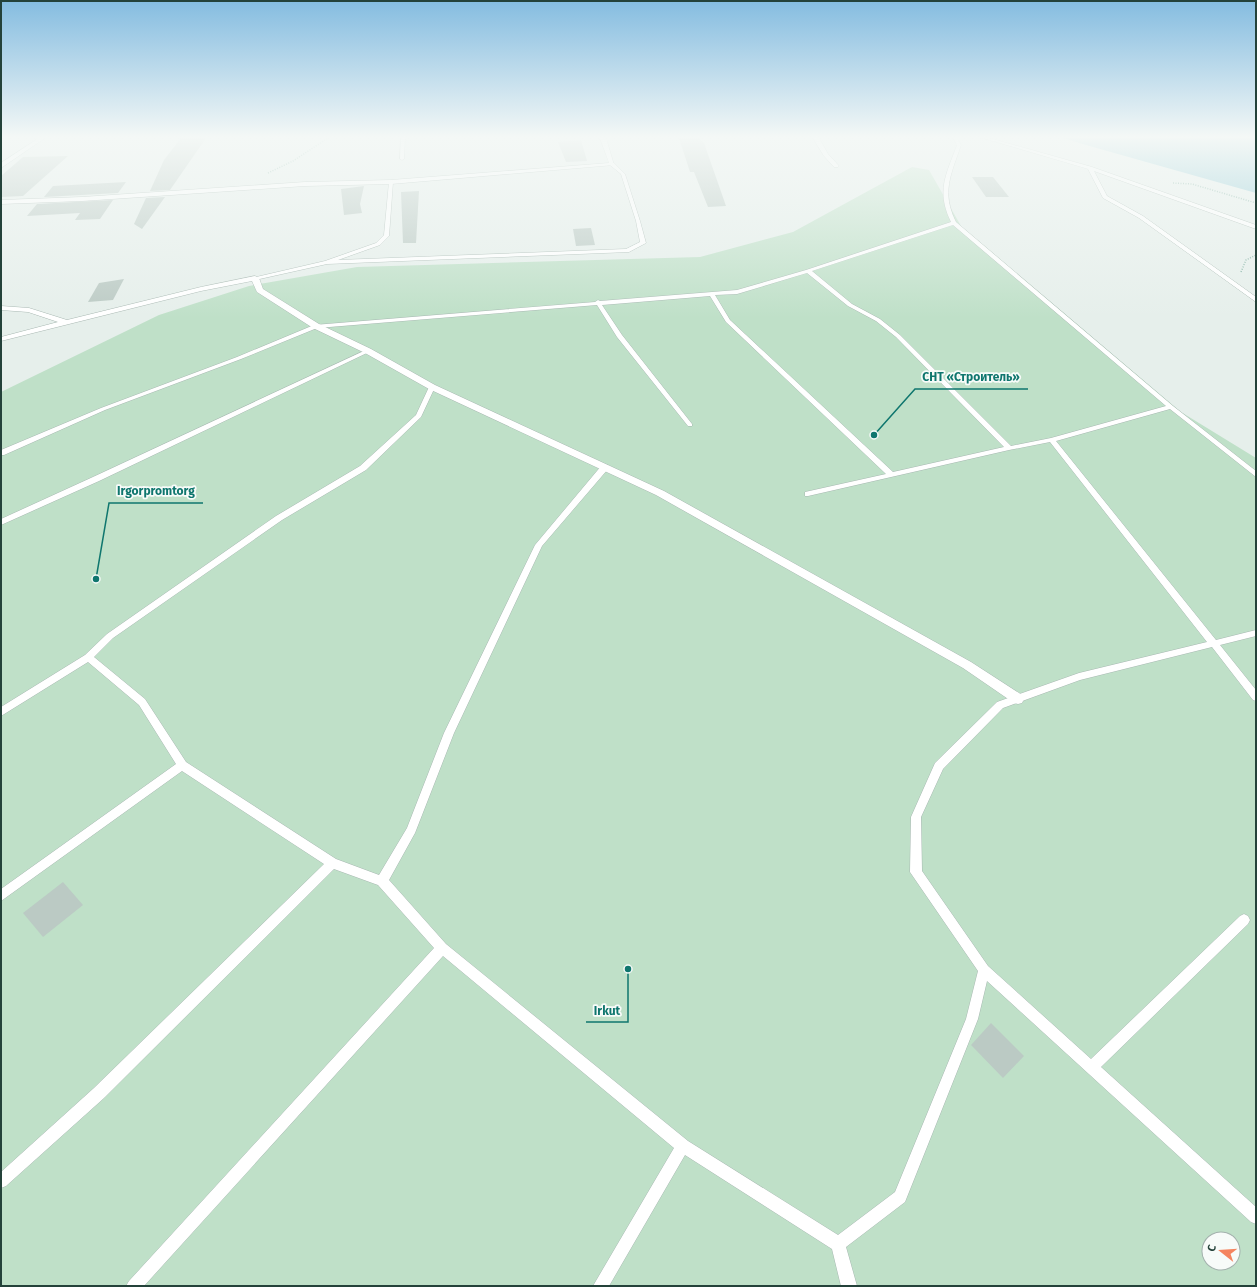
<svg xmlns="http://www.w3.org/2000/svg" width="1257" height="1287" viewBox="0 0 1257 1287" font-family="'Fira Sans',sans-serif">
  <style>
    .green { fill: #bfe0c8; fill-rule: evenodd }
    .water { fill: #8ec9d4 }
    .building { fill: #bbcac4 }
    .lines { fill: none; stroke-linecap: round; stroke-linejoin: round }
    .lane-casing { stroke: #a8b8b2; stroke-width: 1 }
    .street-casing { stroke: #a8b8b2; stroke-width: 1 }
    .secondary-casing { stroke: #a4bbb3; stroke-width: 1 }
    .path { stroke: #86b3a5; stroke-width: 1.5; stroke-dasharray: 1 1.5; stroke-linecap: butt }
    .lane { fill: #fff; fill-rule: evenodd }
    .street { fill: #fff; fill-rule: evenodd }
    .secondary { fill: #fff; fill-rule: evenodd }
    .leader { fill: none; stroke: #0f766e; stroke-width: 1.5 }
    .callout-dot { fill: #0f766e; stroke: #f7fbf9; stroke-width: 1.5 }
    .callout-label { font-size: 12px; text-anchor: middle; font-weight: bold; fill: #0f766e; stroke: #f7fbf9; stroke-width: 3.5; stroke-linejoin: round; paint-order: stroke }
  </style>
  <rect width="100%" height="100%" fill="#e6efeb"/>
  <path class="green" d="M912 167 929 170 961 226 1181 412 1256 458V1286H1V392L159 315 249 286 357 267 700 257 793 232ZM1209 1239H1233V1263H1209Z"/>
  <polygon class="water" points="1064,138 1256,138 1256,193 1079,143"/>
  <g class="building">
    <polygon points="181,138 206,138 170,190 150,191 164,160"/>
    <polygon points="679,138 699,138 704,143 726,206 708,207 694,172 690,172"/>
    <polygon points="581,140 587,161 566,162 558,142"/>
    <polygon points="68,156 23,196 1,197 1,176 23,157"/>
    <polygon points="972,177 993,177 1009,197 986,197"/>
    <polygon points="126,182 118,193 44,197 53,186"/>
    <polygon points="364,186 360,204 362,213 344,215 341,189"/>
    <polygon points="419,191 416,243 403,243 401,192"/>
    <polygon points="165,197 142,229 134,224 146,198"/>
    <polygon points="113,200 100,219 75,220 80,213 27,216 37,204"/>
    <polygon points="591,228 595,245 576,246 573,229"/>
    <polygon points="124,279 113,300 88,302 99,283"/>
    <polygon points="63,882 83,905 43,937 23,913"/>
    <polygon points="991,1023 1024,1056 1003,1078 971,1045"/>
  </g>
  <g class="lines">
    <defs>
      <g id="lane">
        <polygon points="401,138 405,138 404,159 402,160 400,159"/>
        <path d="M953 138H957L961 145C951 175 941 192 956 222L1173 406 1256 471V477L1170 409 1056 441 1216 640 1256 630V636L1220 645 1256 690V701L1253 700 1212 647 1080 680 1003 708 943 769 921 817 922 871 988 966 1091 1059 1240 916 1244 914 1248 916 1250 920 1248 924 1101 1067 1256 1207V1224L1251 1222 987 981 978 1019 905 1202 846 1247 857 1286H841L832 1249 685 1155 609 1286H593L674 1148 443 956 144 1286H126L129 1281 434 948 378 885 334 869 104 1098 6 1186 1 1188V1172L94 1088 324 864 182 771 1 901V889L176 764 139 705 88 662 1 716V707L85 655 107 634 276 516 360 466 416 415 429 387 432 385 435 387 421 417 366 470 282 520 113 638 94 657 145 699 186 762 336 859 379 875 407 828 444 733 535 545 602 465H608V469L542 546 454 733 415 833 389 880 446 944 688 1141 838 1235 895 1192 966 1019 978 971 910 872 911 817 935 763 997 702 1079 673 1207 642 1050 442 1009 450 808 496H805V492L886 474 726 322 710 296 602 305 622 335 692 424V426H688L617 337 597 305 317 328 241 359 105 410 4 455H1V450L101 408 237 357 314 325 595 302 598 300 600 301 737 290 806 270 951 222C936 191 946 175 957 145ZM953 225 1166 406 1051 438 1011 446 900 335 880 319 852 304 812 271ZM807 273 848 306 876 321 896 337 1004 447 893 472 730 320 715 295 737 294Z"/>
        <polygon points="983,138 989,138 1092,167 1256,225 1256,229 1094,171 1107,196 1143,216 1256,297 1256,302 1139,218 1103,198 1088,169"/>
        <polygon points="610,163 614,163 625,174 640,221 646,243 629,252 327,264 255,280 252,278 325,261 376,243 384,235 389,182 391,181 393,182 389,236 380,245 338,260 626,249 640,242 636,221 621,174 610,165"/>
        <polygon points="366,350 371,351 99,481 1,525 1,519 93,477"/>
      </g>
      <g id="street">
        <polygon points="600,138 606,138 614,165 391,184 305,186 82,201 1,204 1,200 82,197 305,182 391,180 609,163"/>
        <polygon points="813,138 819,138 828,154 839,166 838,167 834,167 824,156"/>
        <polygon points="255,276 259,278 263,289 319,324 371,349 435,385 664,491 971,662 1022,695 1024,699 1022,703 1018,704 1014,703 963,668 656,495 429,389 365,353 313,328 257,292 252,281 201,291 1,341 1,337 58,322 28,312 1,310 1,306 29,308 67,320 201,287"/>
      </g>
      <polygon id="secondary" points="39,138 45,138 1,168 1,163"/>
    </defs>
    <use href="#lane" class="lane-casing"/>
    <use href="#street" class="street-casing"/>
    <use href="#secondary" class="secondary-casing"/>
    <g class="path">
      <polyline points="268,173 293,161 328,138"/>
      <polyline points="1173,183 1192,184 1256,203"/>
      <polyline points="1241,272 1246,260 1256,255"/>
    </g>
    <use href="#lane" class="lane"/>
    <use href="#street" class="street"/>
    <use href="#secondary" class="secondary"/>
  </g>
  <linearGradient id="sky" x2="0" y2="1"><stop stop-color="#84bce0"/><stop offset="0.43" stop-color="#f4f8f6"/><stop offset="1" stop-color="#f4f8f6" stop-opacity="0"/></linearGradient>
  <rect width="1257" height="318" fill="url(#sky)"/>
  <path class="leader" d="M874 435L915 389H1028M96 579L109 503H203M628 969L628 1022H586"/>
  <g class="callout-dot">
    <circle cx="874" cy="435" r="4"/>
    <circle cx="96" cy="579" r="4"/>
    <circle cx="628" cy="969" r="4"/>
  </g>
  <g class="callout-label">
    <text x="971" y="381">СНТ «Строитель»</text>
    <text x="156" y="495">Irgorpromtorg</text>
    <text x="607" y="1015">Irkut</text>
  </g>
  <rect width="1257" height="1287" fill="none" stroke="#24423a" stroke-width="4"/>
  <g transform="translate(1221 1251) rotate(287)"><circle r="19" fill="#f7fbf9" stroke="#a3b1ad"/>
  <path d="M0-3L7 15L0 10L-7 15Z" fill="#f4845f"/>
  <text y="-6" font-size="11" font-weight="bold" text-anchor="middle" fill="#24423a">С</text>
  </g>
</svg>
